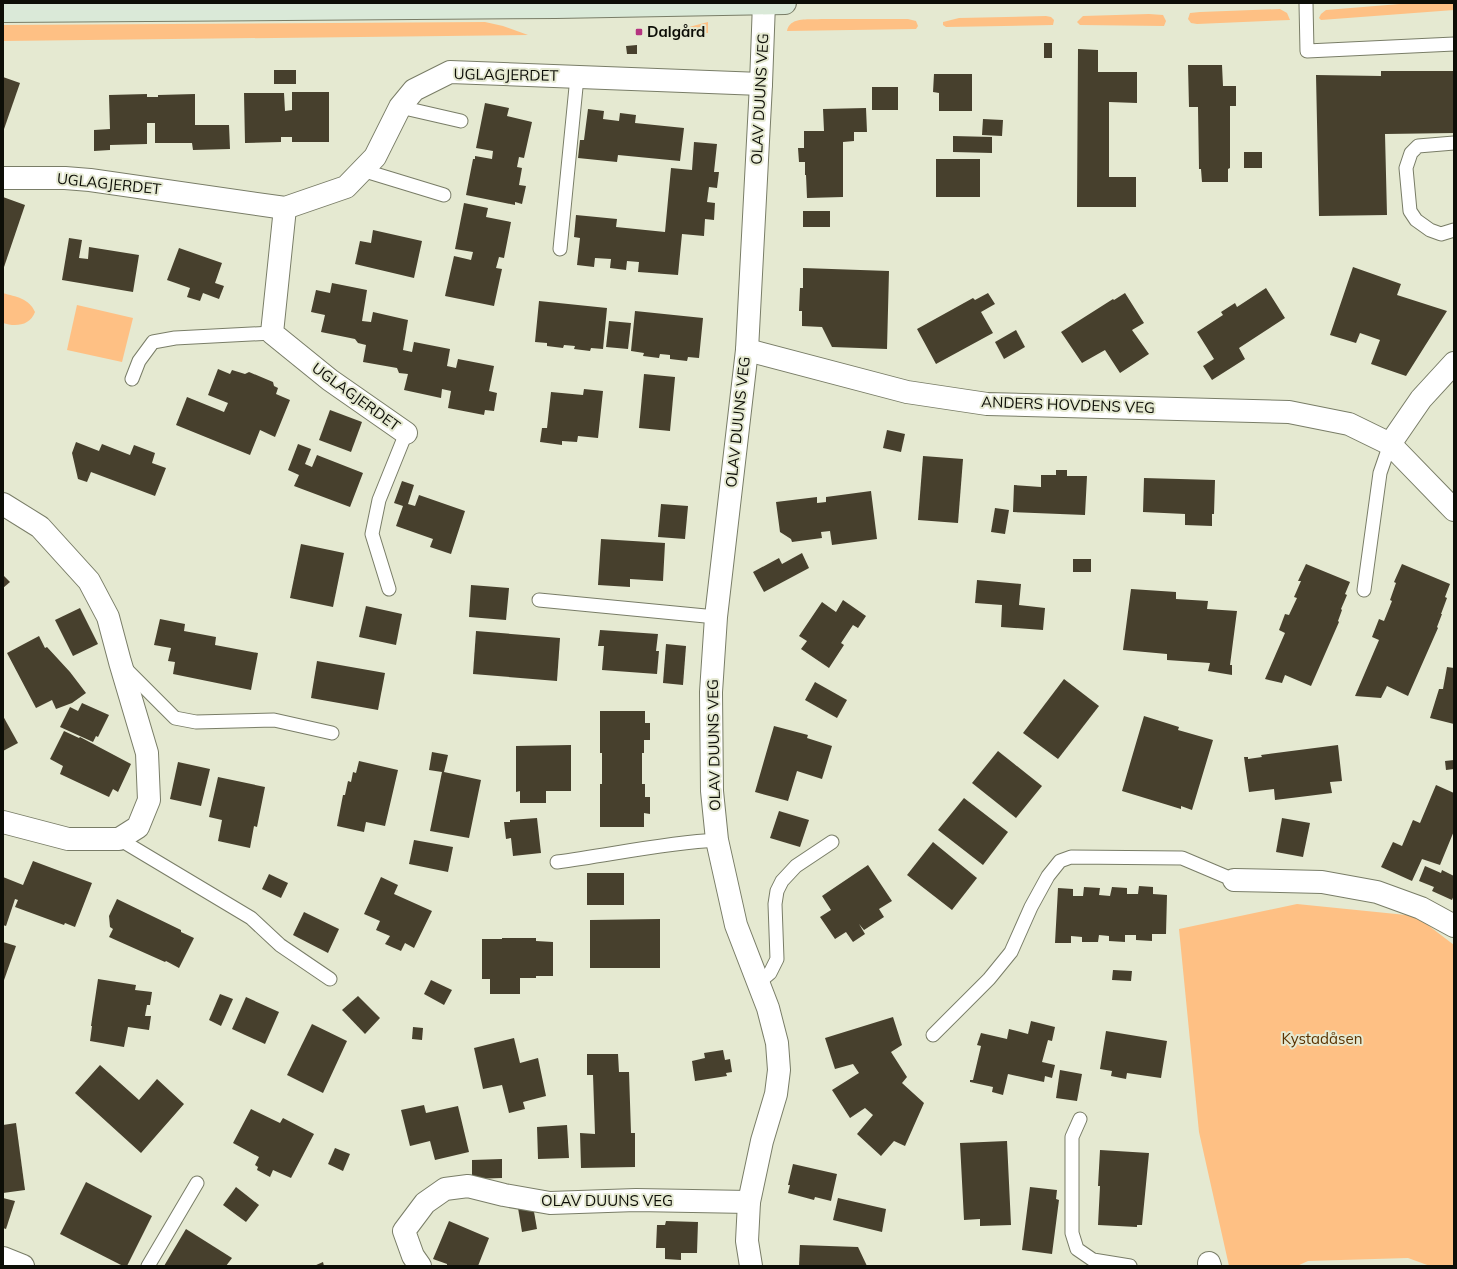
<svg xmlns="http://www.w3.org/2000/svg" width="1457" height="1269" viewBox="0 0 1457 1269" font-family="Mulish,sans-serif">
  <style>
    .green { fill: #fec084 }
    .building { fill: #47402d }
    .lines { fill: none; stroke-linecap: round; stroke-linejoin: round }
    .lane-casing { stroke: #797d67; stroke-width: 15 }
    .street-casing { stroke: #797d67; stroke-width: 24 }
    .secondary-casing { stroke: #797d67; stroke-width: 24 }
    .lane { stroke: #fff; stroke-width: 13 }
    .street { stroke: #fff; stroke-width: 22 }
    .secondary { stroke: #dae9d8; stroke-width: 22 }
    .poi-dot { fill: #b53480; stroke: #e5e9d1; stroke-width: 1.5 }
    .labels { text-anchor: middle; stroke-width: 4; stroke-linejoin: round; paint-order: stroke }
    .poi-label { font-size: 15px; font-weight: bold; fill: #0d0e07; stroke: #e5e9d1; text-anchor: start }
    .street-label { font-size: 15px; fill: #0d0e07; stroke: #e5e9d1 }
    .park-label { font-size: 15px; fill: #5a3200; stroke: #e5e9d1 }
  </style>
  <rect width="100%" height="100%" fill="#e5e9d1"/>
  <g class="green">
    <polygon points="1412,3 1454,3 1454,10 1321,20 1319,18 1321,14 1326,10"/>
    <polygon points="1280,9 1287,13 1290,20 1197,24 1191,23 1188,19 1190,13 1200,12"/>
    <polygon points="1149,14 1163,15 1166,21 1164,26 1080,25 1077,22 1083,16"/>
    <polygon points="1046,16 1051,17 1054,20 1053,25 946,27 943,25 943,22 959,18"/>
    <path d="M821 19H908L916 21 918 26 916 29 787 31C790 16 809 20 821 19Z"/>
    <polygon points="485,22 503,26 528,35 3,41 3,25"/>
    <polygon points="708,22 708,33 667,34 666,33"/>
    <path d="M3 293C16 297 29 298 35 312 30 326 15 327 3 323Z"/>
    <polygon points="77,305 133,318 122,362 67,350"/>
    <polygon points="1297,904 1416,916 1454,945 1454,1266 1430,1266 1408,1258 1308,1261 1297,1266 1229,1266 1199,1132 1179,929"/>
  </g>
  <g class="building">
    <rect x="1044" y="43" width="8" height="15"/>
    <polygon points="637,45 637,54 627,54 626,46"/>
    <polygon points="1078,49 1098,50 1098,72 1137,72 1137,103 1109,102 1109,177 1136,177 1136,207 1077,207"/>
    <polygon points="1188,65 1222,65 1223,86 1236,86 1236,106 1230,106 1230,168 1228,169 1228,182 1202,182 1201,169 1199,169 1198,107 1189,107"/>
    <rect x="274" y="70" width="22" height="14"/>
    <polygon points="1381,71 1454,71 1454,133 1385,134 1387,215 1319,216 1316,75 1381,76"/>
    <polygon points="934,74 972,74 972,111 939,111 939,93 933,92"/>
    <polygon points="3,77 20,83 3,132"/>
    <rect x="872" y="87" width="26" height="23"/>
    <polygon points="292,92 329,92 329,142 292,142 292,137 281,137 281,142 245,143 244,93 284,93 285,111 292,110"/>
    <polygon points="147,94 147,97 158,97 158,95 195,94 195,125 229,125 230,149 193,150 192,143 155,143 155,123 147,123 147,144 110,145 110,150 94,151 94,130 110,129 109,95"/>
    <polygon points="485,103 509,108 507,116 532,122 524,158 519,157 517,167 522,168 519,185 526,186 522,204 515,202 515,205 466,195 473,159 475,159 475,156 492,159 493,151 476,148"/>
    <polygon points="866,108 867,132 854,132 854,141 843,142 843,197 807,198 806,175 805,175 805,162 799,162 798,148 804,148 804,131 824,131 823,109"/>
    <polygon points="588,109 604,111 603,119 619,121 620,113 636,115 635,123 684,128 680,161 618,155 617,162 578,158 580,140 584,140"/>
    <polygon points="983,119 1003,120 1002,136 982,135"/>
    <polygon points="953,136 992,137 992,153 953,152"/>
    <polygon points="694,142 717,144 714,172 719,172 717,188 709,187 707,202 715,203 714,220 705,219 704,236 682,234 678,275 638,272 639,262 627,261 626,270 610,268 611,259 595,258 594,267 577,265 580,238 574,237 576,215 617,219 616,227 665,232 671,168 692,170"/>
    <rect x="1244" y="152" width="18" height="16"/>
    <rect x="936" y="159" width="44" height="38"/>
    <polygon points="3,197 25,205 3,270"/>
    <polygon points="464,203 488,208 486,217 511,222 504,258 499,257 496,268 502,269 494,306 445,296 454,256 471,260 473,252 455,249"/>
    <rect x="803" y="211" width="27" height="16"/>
    <polygon points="373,230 422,241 414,278 355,264 360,241 371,243"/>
    <polygon points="69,238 82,240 79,258 88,259 89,247 139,255 133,292 62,280"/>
    <polygon points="179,248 222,263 215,283 224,286 219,299 203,293 200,301 187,297 190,288 167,280"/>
    <polygon points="1353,267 1401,284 1397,295 1447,311 1406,376 1371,364 1380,340 1360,333 1356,343 1330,335"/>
    <polygon points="803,268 889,271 887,349 832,347 822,327 802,326 802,311 799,311 800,288 803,288"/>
    <polygon points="332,283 367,290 362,321 371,322 373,312 408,320 403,350 412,352 414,342 450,349 447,366 456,368 458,359 494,366 489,391 497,393 494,411 485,410 484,415 448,408 451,391 442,389 441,398 404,390 408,374 399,373 397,368 363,362 366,345 358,343 355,339 321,332 325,315 311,312 316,290 330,293"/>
    <polygon points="1266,288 1285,318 1239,348 1245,359 1212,380 1203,366 1214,359 1197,332 1223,315 1221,312 1235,303 1237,307"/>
    <polygon points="988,293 995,304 981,312 993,333 936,364 917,329 973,298 975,300"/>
    <polygon points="1125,293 1144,323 1132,330 1149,354 1120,373 1105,350 1082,363 1061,332 1113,299 1114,300"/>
    <polygon points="539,301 607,308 603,349 591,348 590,351 574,349 575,346 564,345 563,348 547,346 547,343 535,342"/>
    <polygon points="635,311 703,318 699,358 688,357 687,361 670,359 670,355 660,354 659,358 643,356 644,353 631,351"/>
    <polygon points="609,321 631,323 628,349 606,347"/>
    <polygon points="1016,330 1025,347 1004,359 995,342"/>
    <polygon points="218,369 230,374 232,370 245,374 249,372 273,382 274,386 278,388 276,394 290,400 275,437 260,430 250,455 176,425 187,397 224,412 228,403 208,395"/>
    <polygon points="644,374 675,377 670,431 639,428"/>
    <polygon points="584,389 603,391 598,438 578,436 577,442 562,441 562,445 540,442 542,428 547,428 551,392 583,395"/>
    <polygon points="330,410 362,422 351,452 319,440"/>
    <polygon points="887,430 905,434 901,452 883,448"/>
    <polygon points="76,442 99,451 102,444 130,455 134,445 155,453 152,463 166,468 155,496 91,472 87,482 78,479 72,453"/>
    <polygon points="298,444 311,449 305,464 312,467 317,455 363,473 350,507 294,486 299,475 288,470"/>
    <polygon points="923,456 963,459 958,523 918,520"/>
    <polygon points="1056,470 1067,470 1067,476 1087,476 1085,515 1013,512 1014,485 1041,487 1041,475 1056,475"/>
    <polygon points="1144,478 1215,480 1214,514 1212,514 1212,526 1185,525 1185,514 1143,512"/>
    <polygon points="402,481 414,485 408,504 415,506 419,495 465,511 451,554 430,547 433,539 396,526 403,506 394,503"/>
    <polygon points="871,491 877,539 832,545 830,531 821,532 822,538 792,542 791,539 780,532 776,502 817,497 817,503 826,502 826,497"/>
    <polygon points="661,504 688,506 685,539 658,537"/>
    <polygon points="995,508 1009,510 1005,534 991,532"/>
    <polygon points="601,539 665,543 663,581 630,579 630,587 598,585"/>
    <polygon points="301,544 344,553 333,607 290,598"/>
    <polygon points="802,553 809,568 764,592 753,572 779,558 782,564"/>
    <rect x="1073" y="559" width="18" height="13"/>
    <polygon points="1306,564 1350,582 1345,594 1347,595 1341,609 1342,610 1338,621 1339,622 1311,686 1285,675 1282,683 1265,679 1285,633 1279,630 1285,614 1289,615 1297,598 1294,597 1301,581 1298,581"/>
    <polygon points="1402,564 1450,584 1445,597 1447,598 1441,614 1442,614 1437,627 1438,628 1408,696 1387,686 1381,698 1355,696 1379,640 1372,637 1379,619 1384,621 1392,601 1390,600 1396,583 1394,582"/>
    <polygon points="3,575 10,582 3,588"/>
    <polygon points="977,580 1021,584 1019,605 1045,608 1043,630 1001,627 1002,605 975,603"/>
    <polygon points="471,585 509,588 506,620 469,617"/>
    <polygon points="1131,589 1176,592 1176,599 1208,601 1207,609 1237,611 1230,665 1232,665 1232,675 1208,671 1210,663 1167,660 1167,654 1123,650"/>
    <polygon points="843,600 866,616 858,628 853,625 841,643 844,645 829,668 801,649 807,641 799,636 822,602 836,612"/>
    <polygon points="366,606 402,614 396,645 359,637"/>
    <polygon points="80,608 98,644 73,656 55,620"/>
    <polygon points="160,619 185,624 184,631 216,637 215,645 258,653 251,690 173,674 175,662 168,661 171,648 154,645"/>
    <polygon points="600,630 658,634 656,651 659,651 657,674 602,670 604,646 598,646"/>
    <polygon points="476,631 560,638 557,681 473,674"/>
    <polygon points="39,636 45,648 47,647 70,672 86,693 72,703 56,709 52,700 36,708 7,653"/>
    <polygon points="666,644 686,646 683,685 663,683"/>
    <polygon points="317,661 385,673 378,710 311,698"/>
    <polygon points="1447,667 1454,668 1454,724 1430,718 1439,689 1443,689"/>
    <polygon points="1064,679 1099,706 1058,759 1023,733"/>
    <polygon points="815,682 847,700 837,718 805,700"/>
    <polygon points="82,703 109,715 98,737 96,736 93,742 60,727 70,707 78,711"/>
    <polygon points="600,711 645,711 645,723 650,723 650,740 644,740 644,753 642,753 642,784 645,784 645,797 650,797 650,814 644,813 644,827 600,827 600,784 602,784 602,753 600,753"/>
    <polygon points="3,716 18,743 3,751"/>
    <polygon points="1144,716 1179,727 1178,730 1213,740 1192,810 1181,806 1181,809 1122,791"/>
    <polygon points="774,726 808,735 807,738 832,746 822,779 797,771 788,801 755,792"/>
    <polygon points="64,731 79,738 80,737 131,764 118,792 113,789 109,797 60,774 63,766 50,759"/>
    <polygon points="571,745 571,791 546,791 546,803 520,803 520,791 516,792 516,746"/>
    <polygon points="1338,745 1342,781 1330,782 1332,793 1275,800 1274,789 1249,792 1244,757 1248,757 1248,759 1262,757 1261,755"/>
    <polygon points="998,751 1042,786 1016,818 972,783"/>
    <polygon points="432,752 448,755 444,772 481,780 469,838 430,831 442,772 429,770"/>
    <polygon points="1454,760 1454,769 1446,770 1445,761"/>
    <polygon points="359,761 398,770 385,826 366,822 364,832 337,826 343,795 345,795 348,781 351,782 353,772 356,773"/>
    <polygon points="178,762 210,769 201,806 170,799"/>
    <polygon points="218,777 265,787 257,827 254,826 250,848 218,841 222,820 209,817"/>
    <polygon points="1436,785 1454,793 1454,831 1440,865 1422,859 1412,881 1381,867 1393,842 1402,846 1413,820 1420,823"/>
    <polygon points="964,798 1008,832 983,865 938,830"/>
    <polygon points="779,811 809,820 800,847 770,838"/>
    <polygon points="537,818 541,853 513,856 511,838 506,839 504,822 510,822 510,820"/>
    <polygon points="1282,818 1310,823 1303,857 1276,852"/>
    <polygon points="414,840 453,847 448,872 409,864"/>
    <polygon points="933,842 977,878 952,910 907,875"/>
    <polygon points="33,861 92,883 75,927 65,923 64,925 15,907 18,900 15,899 6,926 3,925 3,877 23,885"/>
    <polygon points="868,865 892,901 879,909 884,917 864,930 859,924 865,934 853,942 846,932 835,939 820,917 831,910 822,896"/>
    <polygon points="1425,866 1441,873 1442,870 1454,876 1454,895 1452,900 1432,891 1434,887 1419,881"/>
    <rect x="587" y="873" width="37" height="32"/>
    <polygon points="269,874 288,883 281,898 262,889"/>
    <polygon points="381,877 398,885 394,894 432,911 414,948 405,943 401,951 385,944 390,936 376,930 380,921 364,914"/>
    <polygon points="1139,886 1153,887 1153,894 1167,895 1166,934 1152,934 1152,941 1136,940 1136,935 1125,935 1125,942 1109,941 1109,936 1099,935 1098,942 1082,942 1082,937 1071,936 1071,943 1055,943 1058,888 1073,889 1073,896 1083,896 1084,887 1100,888 1099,895 1110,896 1112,887 1127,888 1127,894 1138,894"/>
    <polygon points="117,899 181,930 181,932 194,938 179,968 166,961 165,962 109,937 113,929 110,927 109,916"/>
    <polygon points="304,912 339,929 328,953 293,935"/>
    <polygon points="660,919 660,968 590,968 590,920"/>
    <polygon points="502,938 536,938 536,941 553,942 553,976 536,976 536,978 520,978 520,994 490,994 490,979 482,979 482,939 502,939"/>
    <polygon points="3,942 16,946 3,983"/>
    <polygon points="1113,970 1132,971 1131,981 1112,980"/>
    <polygon points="98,979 136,985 135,990 152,992 150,1005 147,1005 145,1016 151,1016 149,1030 128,1027 124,1047 90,1041 92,1026 91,1026"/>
    <polygon points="431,980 452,990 444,1005 424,994"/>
    <polygon points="220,994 233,999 221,1026 209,1020"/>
    <polygon points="358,996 380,1018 365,1034 342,1010"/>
    <polygon points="246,997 279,1012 265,1044 232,1029"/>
    <polygon points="893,1017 902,1045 891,1052 907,1077 902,1083 924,1103 905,1146 894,1141 881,1156 857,1134 873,1115 865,1108 850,1118 832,1090 859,1073 853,1064 835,1069 825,1038"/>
    <polygon points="1031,1021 1055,1027 1052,1041 1048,1040 1042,1062 1055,1065 1052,1078 1045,1076 1044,1082 1008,1074 1003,1095 992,1092 993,1087 970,1082 970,1080 973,1080 981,1046 977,1045 981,1033 1007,1039 1009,1029 1028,1034"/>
    <polygon points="312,1024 347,1041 323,1093 287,1075"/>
    <polygon points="413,1027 423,1028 422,1040 412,1039"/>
    <polygon points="1106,1031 1167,1041 1161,1078 1127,1073 1126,1079 1111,1076 1112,1071 1100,1069"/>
    <polygon points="514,1038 520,1063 538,1058 546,1096 523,1102 525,1109 509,1113 502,1085 483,1089 474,1048"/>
    <polygon points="723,1050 725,1060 730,1059 732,1072 726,1073 727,1076 695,1081 692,1061 705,1058 704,1053"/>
    <polygon points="587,1054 618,1054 619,1072 629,1072 631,1133 635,1133 635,1167 581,1168 580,1133 595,1134 593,1075 587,1075"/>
    <polygon points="100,1065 139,1100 157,1079 184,1104 141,1153 75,1093"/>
    <polygon points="1060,1070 1082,1074 1077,1101 1056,1098"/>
    <polygon points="424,1105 426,1113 458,1106 469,1152 435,1160 430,1141 410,1146 401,1110"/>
    <polygon points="251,1109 280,1123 283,1118 314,1134 291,1178 273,1170 270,1177 257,1170 258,1167 255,1165 259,1157 233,1143"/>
    <polygon points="16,1123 25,1190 3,1193 3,1125"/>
    <polygon points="567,1125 569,1158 538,1159 537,1127"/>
    <polygon points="1007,1141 1011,1225 980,1226 980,1219 964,1220 960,1143"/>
    <polygon points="335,1148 350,1154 343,1171 328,1164"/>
    <polygon points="1100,1150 1149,1153 1142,1225 1137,1225 1137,1227 1098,1225 1100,1186 1098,1186"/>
    <polygon points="502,1159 502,1178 472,1179 472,1160"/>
    <polygon points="793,1164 837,1174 831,1201 815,1197 814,1200 788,1193 790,1185 788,1185"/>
    <polygon points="86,1182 152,1216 127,1266 123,1266 60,1234"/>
    <polygon points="236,1187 259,1205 246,1222 223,1205"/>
    <polygon points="1030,1187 1057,1190 1056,1199 1059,1200 1052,1254 1022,1250"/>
    <polygon points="3,1198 15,1201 6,1229 3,1228"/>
    <polygon points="838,1198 886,1209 882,1232 833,1220"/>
    <polygon points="533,1206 537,1229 522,1232 518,1208"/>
    <polygon points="449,1221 489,1238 478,1266 447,1266 447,1264 433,1259"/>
    <polygon points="666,1221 698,1222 697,1253 681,1253 681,1260 665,1259 665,1248 656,1248 657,1225 665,1225"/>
    <polygon points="186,1229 232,1258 226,1266 164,1266"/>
    <polygon points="800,1245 858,1247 867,1266 799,1266"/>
    <polygon points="323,1262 324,1266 314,1266"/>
  </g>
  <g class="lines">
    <defs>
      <g id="lane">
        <polyline points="1306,3 1307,51 1454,44"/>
        <polyline points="400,107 461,121"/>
        <polyline points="1454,143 1418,146 1411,153 1406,168 1410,211 1416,220 1430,230 1441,234 1454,230"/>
        <polyline points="362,170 444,195"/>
        <polyline points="560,249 577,77"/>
        <polyline points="132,379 139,361 153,342 175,338 272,333"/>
        <polyline points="389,589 372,534 379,500 406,433"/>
        <polyline points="1364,590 1380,473 1390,444"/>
        <polyline points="539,600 716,617"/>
        <polyline points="124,667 175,718 196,722 274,720 332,733"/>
        <polyline points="119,839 251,918 280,945 330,979"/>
        <path d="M557 862C610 855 663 843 717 840"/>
        <polyline points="758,983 770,973 777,959 775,904 777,891 782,881 796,866 832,842"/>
        <polyline points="933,1035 989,979 1011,952 1031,907 1048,876 1060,861 1071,857 1182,858 1234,880"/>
        <polyline points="1080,1119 1072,1137 1072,1233 1077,1249 1093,1260 1130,1266"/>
        <polyline points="148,1266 197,1183"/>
      </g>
      <g id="street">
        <polyline points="3,178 65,178 90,180 285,208 346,187 375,157 400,107 414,90 450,72 761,84"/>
        <polyline points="285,208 272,333 330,380 406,433"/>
        <polyline points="747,350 907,392 987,404 1289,412 1349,424 1390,444 1454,510"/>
        <polyline points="1390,444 1421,399 1454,363"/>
        <polyline points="3,504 40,527 89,581 108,617 120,662 147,753 149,800 138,827 119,839 68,839 3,822"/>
        <polyline points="1234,880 1322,882 1377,892 1421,908 1454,926"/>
        <polyline points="3,1258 23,1266"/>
        <polyline points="1209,1263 1210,1266"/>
        <polyline points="420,1266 413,1256 404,1231 425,1203 445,1189 468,1186 504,1195 550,1203 636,1200 749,1202"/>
        <polyline points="751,1266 747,1241 749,1202 762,1141 776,1094 779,1070 777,1043 768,1008 736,925 717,840 712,791 711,692 716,617 747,350 761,84 764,3"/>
      </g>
      <polyline id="secondary" points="3,11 556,7 785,3"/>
    </defs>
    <use href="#lane" class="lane-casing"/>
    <use href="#street" class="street-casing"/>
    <use href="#secondary" class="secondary-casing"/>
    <use href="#lane" class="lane"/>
    <use href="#street" class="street"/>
    <use href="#secondary" class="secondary"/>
  </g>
  <rect class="poi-dot" x="635" y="28" width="8" height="8" rx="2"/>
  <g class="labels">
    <g class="poi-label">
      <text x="647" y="37">Dalgård</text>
    </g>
    <g class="street-label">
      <text transform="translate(506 75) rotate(1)" y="5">UGLAGJERDET</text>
      <text transform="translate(760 99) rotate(-87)" y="5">OLAV DUUNS VEG</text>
      <text transform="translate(109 184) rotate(6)" y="5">UGLAGJERDET</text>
      <text transform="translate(356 397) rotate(36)" y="5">UGLAGJERDET</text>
      <text transform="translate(1068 405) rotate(2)" y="5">ANDERS HOVDENS VEG</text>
      <text transform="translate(738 422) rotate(-84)" y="5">OLAV DUUNS VEG</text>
      <text transform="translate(714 745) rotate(-91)" y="5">OLAV DUUNS VEG</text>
      <text x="607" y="1206">OLAV DUUNS VEG</text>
    </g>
    <g class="park-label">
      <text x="1322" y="1044">Kystadåsen</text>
    </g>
  </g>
  <rect width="1457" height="1269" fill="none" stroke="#0d0e07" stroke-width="8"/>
</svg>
